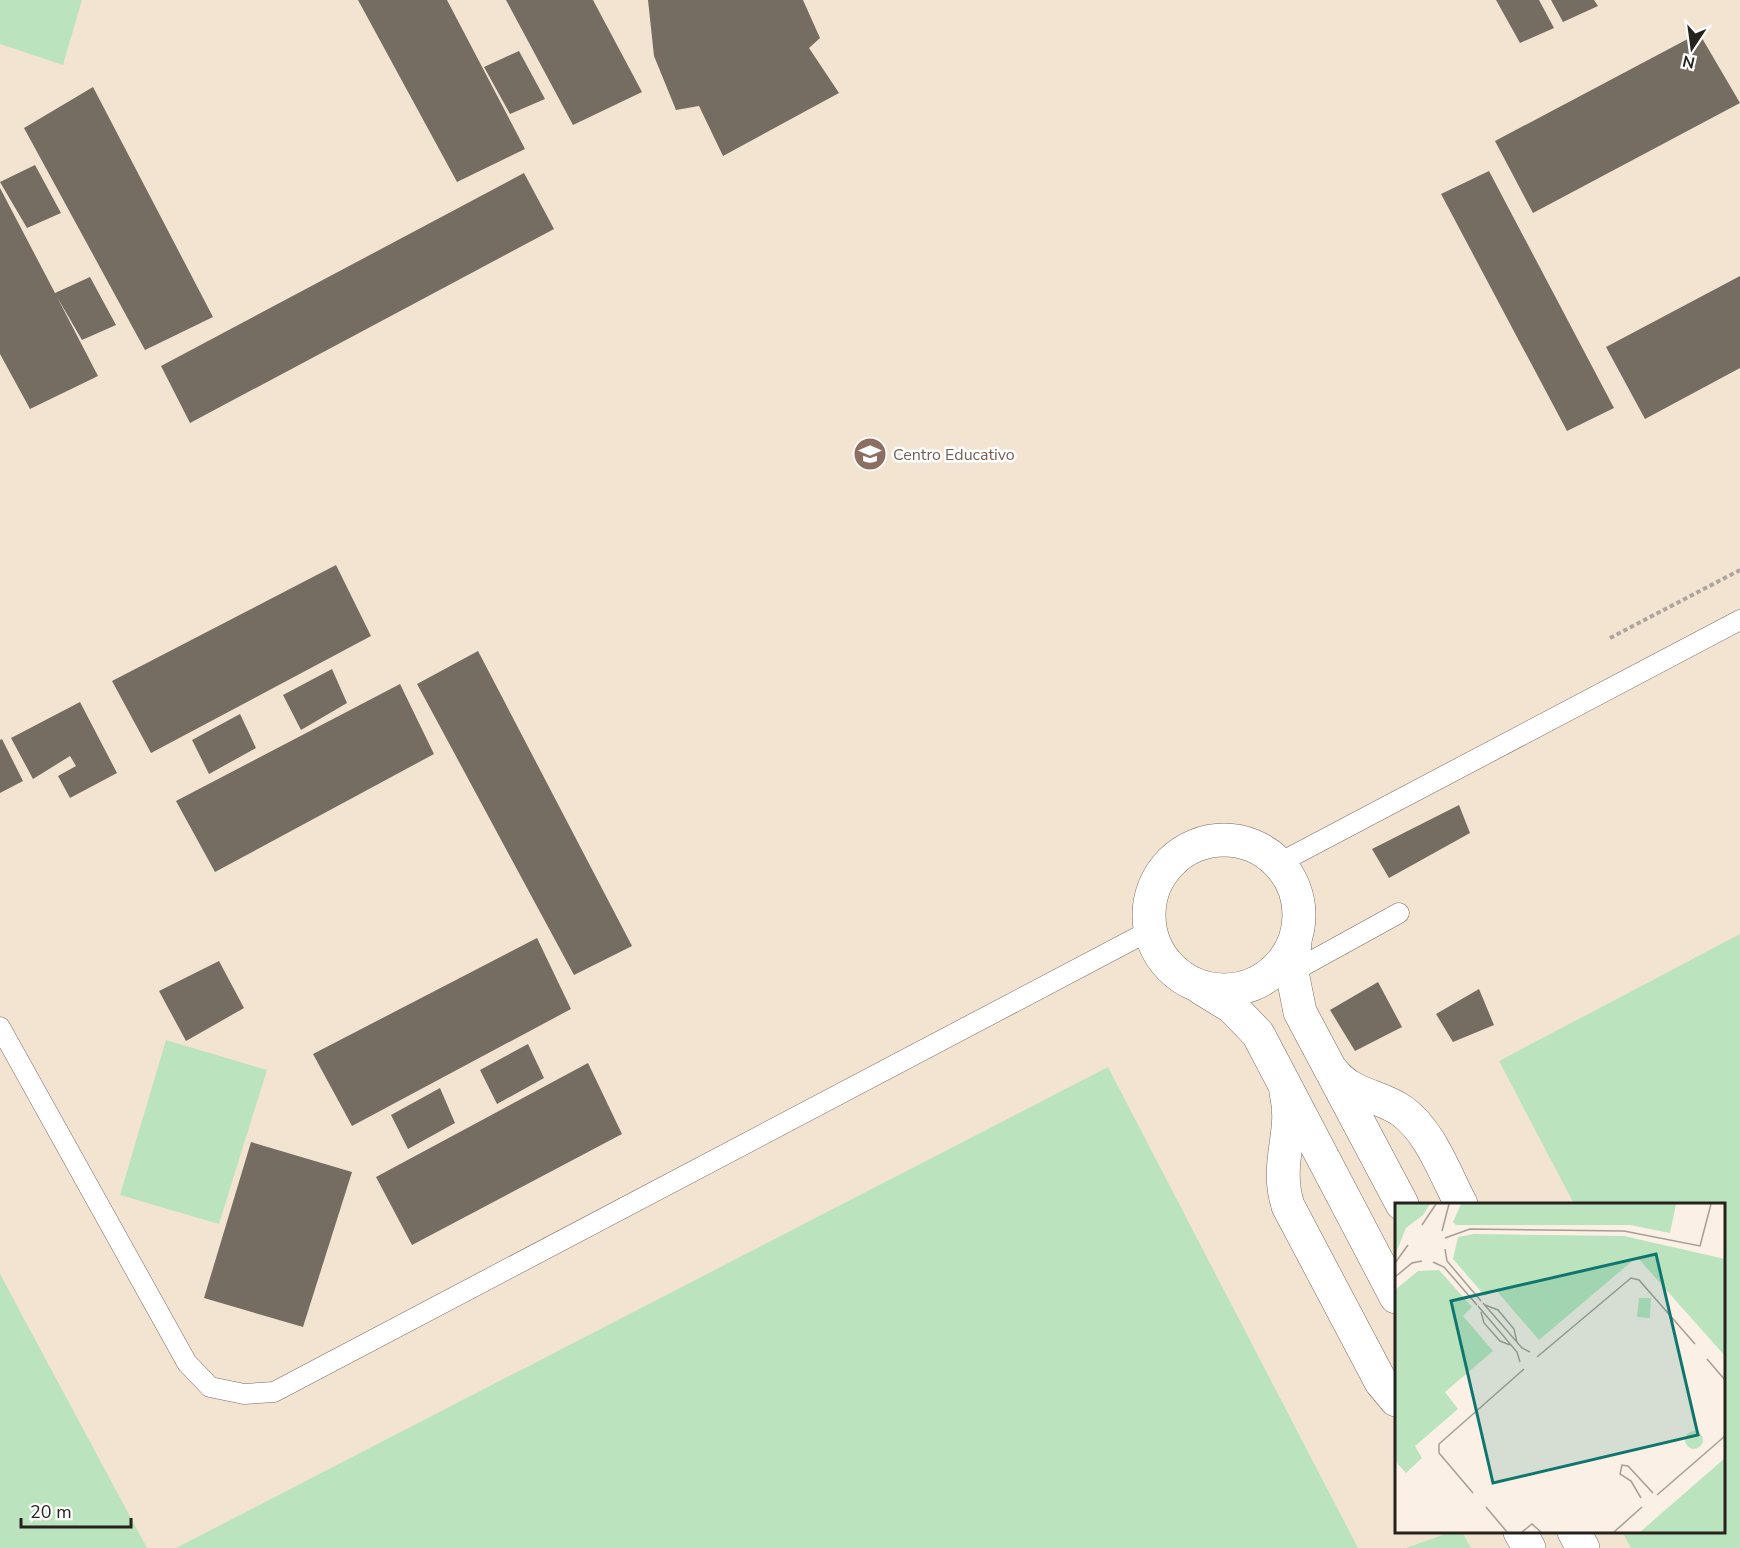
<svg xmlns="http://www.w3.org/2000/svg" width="1740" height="1548" viewBox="0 0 1740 1548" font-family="'Nunito Sans',sans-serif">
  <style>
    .built { fill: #f3e4d2; fill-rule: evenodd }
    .green { fill: #bbe4be }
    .building { fill: #756d62 }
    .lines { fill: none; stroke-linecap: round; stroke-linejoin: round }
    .service-casing { stroke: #756c62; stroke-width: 21 }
    .minor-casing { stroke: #756c62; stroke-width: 34 }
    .path { stroke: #aea69d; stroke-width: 4; stroke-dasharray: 4.5 3; stroke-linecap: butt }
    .service { stroke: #fff; stroke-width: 20 }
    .minor { stroke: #fff; stroke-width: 33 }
    .labels { text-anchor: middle; stroke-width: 5; stroke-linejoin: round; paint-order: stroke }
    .education-label { font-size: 16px; fill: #785e54; stroke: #fff; text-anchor: start }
    .inset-road { fill: none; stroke: #a59e95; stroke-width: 1.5 }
    .view { fill: #0f766e; fill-opacity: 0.15; stroke: #0f766e; stroke-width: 3 }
    .inset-edge { fill: none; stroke: #26231e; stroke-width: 3 }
  </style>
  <rect width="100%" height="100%" fill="#faf0e5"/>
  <path class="built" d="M0 0H1740V1548H0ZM1396 1204H1724V1532H1396Z"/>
  <g class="green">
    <polygon points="0,0 82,0 63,65 0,44"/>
    <polygon points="1740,934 1740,1548 1631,1548 1622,1532 1724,1532 1724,1204 1574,1204 1499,1061"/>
    <polygon points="166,1040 267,1070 219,1224 120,1195"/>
    <polygon points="1108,1067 1358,1548 176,1548"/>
    <polygon points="0,1274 147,1548 0,1548"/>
    <polygon points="1451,1532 1462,1532 1471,1548 1406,1548"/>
  </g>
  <g class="building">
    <polygon points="358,0 447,0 525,149 457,182"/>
    <polygon points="506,0 593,0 642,92 573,125"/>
    <polygon points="648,0 803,0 820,38 809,48 839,93 723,156 699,106 676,110 654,56"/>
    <polygon points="1496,0 1539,0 1554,28 1520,43"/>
    <polygon points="1551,0 1594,0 1598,6 1563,22"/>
    <polygon points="1699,33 1740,103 1533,213 1495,141"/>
    <polygon points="519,51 545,99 510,114 484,67"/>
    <polygon points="93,87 213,317 145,350 24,128"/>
    <polygon points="35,165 61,213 27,228 0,182"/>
    <polygon points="1489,171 1614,408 1567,431 1441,194"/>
    <polygon points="524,173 554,229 190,423 161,366"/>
    <polygon points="0,188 55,293 90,277 116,325 82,340 57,297 98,376 30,409 0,354"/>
    <polygon points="1740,276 1740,368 1645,419 1606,347"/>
    <polygon points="336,565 371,636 151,753 112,681"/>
    <polygon points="478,651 632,946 574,975 417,684"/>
    <polygon points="332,669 347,703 301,730 283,695"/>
    <polygon points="400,684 434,754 215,872 176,801"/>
    <polygon points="80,702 117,773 70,798 58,776 76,766 70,756 33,779 11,738"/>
    <polygon points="240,714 256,748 209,774 192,740"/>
    <polygon points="2,739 23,781 0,793 0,740"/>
    <polygon points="1459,805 1470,833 1389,878 1372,849"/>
    <polygon points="537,938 571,1009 352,1126 313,1054"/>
    <polygon points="219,961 244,1008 186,1041 159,991"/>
    <polygon points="1378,982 1402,1027 1355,1051 1330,1010"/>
    <polygon points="1479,989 1494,1025 1453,1042 1436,1014"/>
    <polygon points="528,1044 544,1078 497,1104 480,1070"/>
    <polygon points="588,1063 622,1134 412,1245 376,1177"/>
    <polygon points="440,1088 455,1123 408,1149 391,1115"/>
    <polygon points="251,1142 352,1172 303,1327 204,1298"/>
  </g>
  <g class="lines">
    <defs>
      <g id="service">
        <polyline points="1279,863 1740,620"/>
        <polyline points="1292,972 1399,913"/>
        <polyline points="0,1027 187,1363 210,1387 244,1394 274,1392 1149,931"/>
      </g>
      <g id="minor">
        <circle cx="1224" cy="915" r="75"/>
        <polyline points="1295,942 1292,972 1300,1012 1402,1204"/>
        <polyline points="1201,988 1232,1007 1258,1034 1396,1297"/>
        <path d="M1334 1073C1351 1095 1381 1096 1402 1111 1431 1132 1445 1174 1461 1204"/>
        <path d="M1286 1093C1296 1133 1274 1162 1288 1206L1381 1382 1396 1400"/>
        <polyline points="1520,1532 1529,1548"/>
        <polyline points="1574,1532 1583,1548"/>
      </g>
    </defs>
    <use href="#service" class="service-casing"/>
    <use href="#minor" class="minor-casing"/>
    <polyline class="path" points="1610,638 1740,570"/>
    <use href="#service" class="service"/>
    <use href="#minor" class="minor"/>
  </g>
  <defs>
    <symbol id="university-disc" viewBox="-11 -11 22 22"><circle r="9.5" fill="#8d6e63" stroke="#fff"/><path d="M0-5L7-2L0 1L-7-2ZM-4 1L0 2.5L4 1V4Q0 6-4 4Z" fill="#fff"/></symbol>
  </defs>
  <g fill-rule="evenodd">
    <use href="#university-disc" x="851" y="435" width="38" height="38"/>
  </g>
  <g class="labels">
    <g class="education-label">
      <text x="893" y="460">Centro Educativo</text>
    </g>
  </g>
  <g transform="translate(1395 1203)">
    <rect width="330" height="330" fill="#faf0e5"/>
    <path d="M0 1H35L28 12 11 25 0 52ZM66 1H281L275 30 235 22H61L58 19ZM79 31 229 33 330 56V153L242 54 144 137 100 86 90 93 58 56 63 34ZM44 67 77 104 68 113 98 148 50 189 63 206 20 243 27 255 11 270 0 258V87L23 68ZM244 95H256L255 115 242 114ZM290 237a9 9 0 1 1 18 0a9 9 0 1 1-18 0ZM330 255V329H245Z" fill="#bbe4be"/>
    <path class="inset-road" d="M27 22 41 1M47 28 54 1M50 35 75 26 229 28 305 43 316 1M50 46 52 58 86 98M38 59 49 64 82 102M0 60 13 42M0 74 17 60 27 58M88 100 127 145 135 149M90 102 103 107 119 126 122 139M83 103 122 149 125 159M86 109 89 120 105 138 115 142M142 154 236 75 244 77 300 141M312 156 330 177M78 290 44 250V241L129 166M262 292 330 233M246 295 236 278 225 271 227 262 233 263 258 290M91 304 112 329M127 329 137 321 146 329M219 329 247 304"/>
    <path class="view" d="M261 51 303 232 98 280 56 98Z"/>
    <rect width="330" height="330" class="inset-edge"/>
  </g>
  <g transform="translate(1692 48) rotate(193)" stroke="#ffffff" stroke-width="4.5" paint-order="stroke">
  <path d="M0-4.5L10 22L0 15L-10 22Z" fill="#26231e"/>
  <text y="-9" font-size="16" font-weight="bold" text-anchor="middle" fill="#26231e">N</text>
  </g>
  <path d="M21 1518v9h110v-9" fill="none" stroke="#26231e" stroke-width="3"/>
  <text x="30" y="1518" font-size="18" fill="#26231e" stroke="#ffffff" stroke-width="4.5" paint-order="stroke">20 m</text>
</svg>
